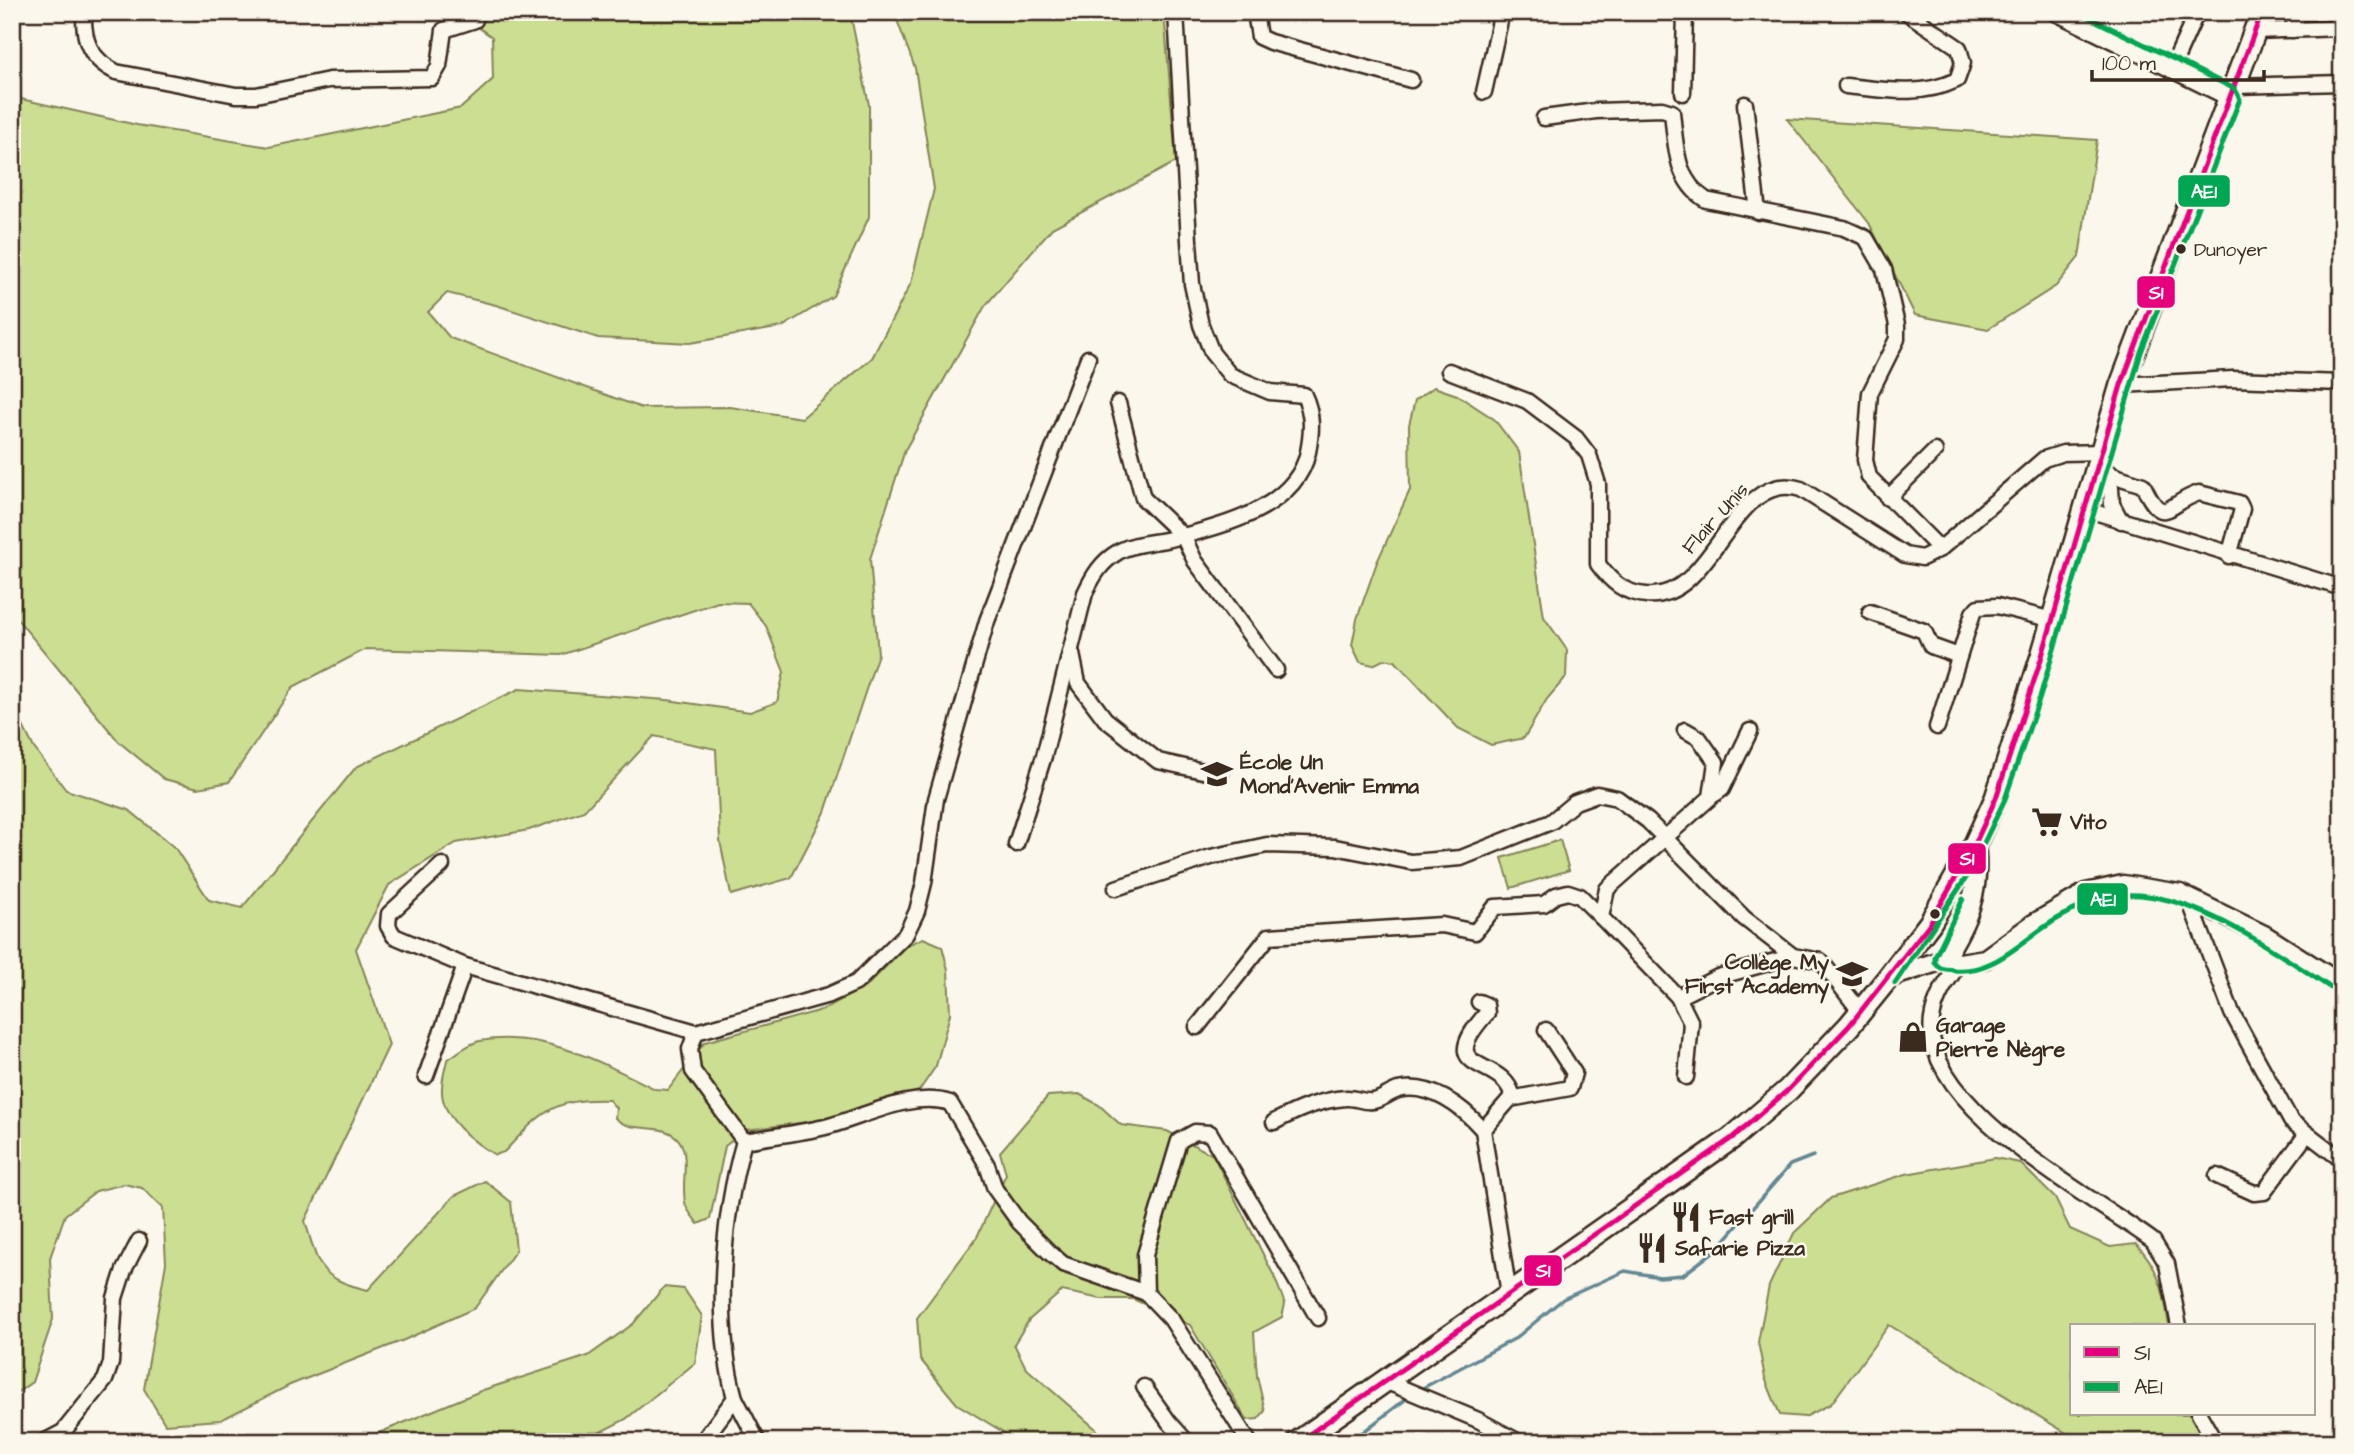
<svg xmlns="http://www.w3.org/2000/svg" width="2354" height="1454" viewBox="0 0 2354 1454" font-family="'Architects Daughter',sans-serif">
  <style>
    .green { fill: #ccde92; stroke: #848458; stroke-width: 2 }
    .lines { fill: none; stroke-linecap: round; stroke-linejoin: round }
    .stream { stroke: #648893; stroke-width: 3.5 }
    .minor-casing { stroke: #3b2a1e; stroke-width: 19 }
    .tertiary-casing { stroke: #3b2a1e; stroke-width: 23 }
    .primary-casing { stroke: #3b2a1e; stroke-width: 26 }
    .minor { stroke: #fbf7ec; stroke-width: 14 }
    .tertiary { stroke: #fbf7ec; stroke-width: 18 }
    .primary { stroke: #fbf7ec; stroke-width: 21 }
    .bus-1-casing { stroke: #fbf7ec; stroke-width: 10 }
    .bus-2-casing { stroke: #fbf7ec; stroke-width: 10 }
    .bus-1 { stroke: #e5007d; stroke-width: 5 }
    .bus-2 { stroke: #00a651; stroke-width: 5 }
    .bus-dot { fill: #3b2a1e; stroke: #fbf7ec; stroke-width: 2.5 }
    .labels { text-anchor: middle; stroke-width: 5; stroke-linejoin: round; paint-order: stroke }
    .bus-label { font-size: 19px; fill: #3b2a1e; stroke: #fbf7ec; text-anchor: start }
    .street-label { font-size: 21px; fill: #3b2a1e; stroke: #fbf7ec }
    .poi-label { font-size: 21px; font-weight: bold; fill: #3b2a1e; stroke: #fbf7ec; text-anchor: start }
    .line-badge { stroke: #fbf7ec; stroke-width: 2.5 }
    .badge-label { font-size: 19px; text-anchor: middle; font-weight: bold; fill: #fff }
  </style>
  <rect width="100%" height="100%" fill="#fbf7ec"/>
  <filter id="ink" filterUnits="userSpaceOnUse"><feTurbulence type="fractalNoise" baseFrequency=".0143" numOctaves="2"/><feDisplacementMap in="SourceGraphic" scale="14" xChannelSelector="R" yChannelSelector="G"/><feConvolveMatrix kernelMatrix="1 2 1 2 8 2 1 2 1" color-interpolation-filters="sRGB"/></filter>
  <g filter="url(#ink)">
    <g class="green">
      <path d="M320 12H850L869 105V217L833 296 782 327 690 343 598 338 496 305 447 293 428 312 450 338 642 408 730 407 802 418 872 358 911 283 934 189 915 68 894 12H1164L1176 162 1052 228 985 306 905 450 870 559 878 654 825 812 791 878 731 895 720 841 716 749 654 736 584 811 529 830 456 843 389 885 356 949 389 1045 305 1221C319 1267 318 1278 368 1290L454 1196 485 1181 511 1202 516 1250 475 1308 404 1340 290 1385 221 1420 165 1424 144 1389 166 1263 163 1208 142 1188 124 1184 96 1191 65 1215 50 1258 53 1319 32 1382 12 1396V704L34 748 66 790 129 810 175 848 209 900 242 908 356 767 519 689 667 700 750 712 777 702 784 672 766 626 748 603 718 602 561 655 366 649 293 687 229 782 198 788 164 779 119 742 12 613V97L137 125 269 147 461 108 493 79 492 37 462 16Z"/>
      <polygon points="1787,119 2097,140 2079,257 2056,286 1988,329 1915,315 1869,223"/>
      <polygon points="1434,387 1457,395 1494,419 1519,452 1544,617 1567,650 1566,677 1547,699 1524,738 1491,745 1458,728 1395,661 1385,659 1373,665 1360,662 1352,645 1357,619 1377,562 1410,490 1409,425 1415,400"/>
      <polygon points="1560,840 1569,870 1511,888 1502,858"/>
      <path d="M923 938 942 946 948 970 950 1014 936 1066 919 1091 829 1119 746 1130 725 1146 710 1219 698 1224C695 1219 688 1212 686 1206 679 1186 693 1152 676 1137 659 1122 631 1134 615 1118L616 1108 609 1100C552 1098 541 1113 504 1152L495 1155C473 1142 440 1117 442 1088 442 1079 445 1069 447 1060 456 1054 469 1043 480 1041 543 1030 601 1062 655 1089L668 1090 705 1042 822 1010 867 986 907 945Z"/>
      <polygon points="1079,1094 1099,1105 1121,1125 1167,1131 1213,1155 1274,1276 1285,1304 1282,1317 1254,1332 1257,1376 1265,1411 1258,1419 1247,1420 1190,1325 1133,1299 1101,1299 1062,1291 1029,1320 1014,1344 1026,1368 1097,1430 1104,1442 1011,1442 1003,1432 957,1404 920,1359 917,1318 977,1237 1006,1174 1000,1152 1048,1096"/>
      <path d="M1995 1158 2020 1163 2055 1198 2070 1229 2110 1247 2136 1244C2160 1268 2164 1293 2169 1326H2072V1414H2197L2209 1442H2081L1889 1325 1831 1404 1805 1417 1780 1415 1765 1378 1758 1342 1769 1286 1794 1233 1831 1198 1906 1174Z"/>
      <polygon points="664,1287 684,1289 702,1316 695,1363 626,1419 581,1442 357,1442 483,1390 588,1356 633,1324"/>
    </g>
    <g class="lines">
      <g class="stream">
        <polyline points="1419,1390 1516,1338 1563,1299 1625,1271 1660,1277 1683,1275 1717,1249 1790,1165 1813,1156"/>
        <polyline points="1350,1442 1410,1396"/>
      </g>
      <defs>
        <g id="minor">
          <path d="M84 12C83 41 90 59 116 72L236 95H256L329 80 432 78 439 66 444 30 475 20"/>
          <polyline points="1255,12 1259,37 1270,42 1411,80"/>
          <polyline points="2292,30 2299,12"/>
          <polyline points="2255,31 2342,28"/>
          <polyline points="2171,70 2197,12"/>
          <path d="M1846 86C1885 90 1921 97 1957 80L1963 63 1959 48 1906 12"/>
          <polyline points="2236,86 2342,83"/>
          <polyline points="1484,92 1502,12"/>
          <polyline points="1683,93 1685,12"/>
          <polyline points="1745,104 1758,212"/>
          <path d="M1544 118 1596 111 1662 109 1672 112C1676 146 1675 180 1706 200L1844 228 1866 238 1884 269 1897 325V339L1870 393 1865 460 1869 477 1940 549"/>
          <path d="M1449 371 1527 401 1576 438 1589 455 1598 484V564C1611 582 1624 593 1646 595 1714 602 1732 467 1801 489L1905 555 1922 558 1940 549 2044 459 2063 453 2102 452"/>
          <polyline points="2121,385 2233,379 2342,383"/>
          <polyline points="1118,403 1143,498 1183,536 1195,561 1276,670"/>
          <path d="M2097 470 2143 485C2164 530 2167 503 2199 493L2239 503 2242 509 2229 556"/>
          <polyline points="2110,473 2112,504 2121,521"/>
          <polyline points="1888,498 1935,451"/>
          <polyline points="2085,509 2342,588"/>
          <polyline points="1870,612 1924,631 1931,646 1959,656"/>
          <polyline points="1072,654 1078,683 1105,719 1158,761 1221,775"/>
          <polyline points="1937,727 1973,613 1978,607 1997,606 2053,620"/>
          <polyline points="1685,730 1699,738 1716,762 1711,797 1607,889 1601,917 1678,997 1691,1023 1686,1077"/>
          <polyline points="1715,794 1722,789 1750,731"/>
          <path d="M1016 844 1044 756 1085 593C1093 576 1101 562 1118 552 1133 543 1153 543 1170 539 1218 528 1296 509 1308 452 1312 432 1313 414 1304 395L1270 392 1230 375 1212 353 1201 325 1192 284 1189 241 1176 12"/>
          <polyline points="442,865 389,914 388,926 394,936 465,966 696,1032"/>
          <polyline points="1116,888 1211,857 1267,845 1335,847 1411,862 1461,858 1551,822 1575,802 1597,794 1617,798 1648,821 1744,918 1793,956 1821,961 1860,1011"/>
          <polyline points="2188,897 2232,1013 2291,1121 2342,1160"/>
          <path d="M1960 963C1947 981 1935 997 1932 1019 1920 1106 2093 1196 2153 1241L2167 1264 2179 1326"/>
          <polyline points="1678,997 1718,977 1793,956"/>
          <path d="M1479 1002 1486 1005 1487 1013C1430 1077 1505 1054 1513 1098"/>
          <polyline points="1197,1027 1269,936 1442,925 1475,932 1495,907 1544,904 1556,895 1568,892 1580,896 1601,917"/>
          <polyline points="426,1076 465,966"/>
          <path d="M1274 1122C1297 1110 1319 1100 1346 1098 1355 1097 1364 1103 1373 1101 1381 1100 1389 1093 1398 1090 1430 1082 1463 1107 1483 1130"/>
          <path d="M744 1141C772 1136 802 1133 829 1126 866 1116 912 1091 950 1103L987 1165 995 1189 1019 1222 1049 1252 1063 1264 1146 1293"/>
          <polyline points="2217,1176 2254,1193 2264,1192 2307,1134"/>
          <polyline points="1509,1294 1483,1130 1510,1099 1570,1088 1574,1073 1546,1030"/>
          <polyline points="1385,1381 1478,1420 1519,1442"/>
          <polyline points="1144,1387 1169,1422 1187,1442"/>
          <polyline points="735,1398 758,1442"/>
          <polyline points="2199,1414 2215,1442"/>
          <polyline points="44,1442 63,1432 105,1380 111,1363 115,1298 124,1270 139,1241"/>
          <path d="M702 1442 735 1398C714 1321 722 1218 744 1141L693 1071 690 1049 696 1032 829 995 856 983 906 934 917 911 924 883 936 799 987 621 1088 358"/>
          <polyline points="1249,1442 1171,1319 1146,1293 1145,1255 1179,1141 1195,1132 1210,1133 1318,1318"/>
        </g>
        <g id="tertiary">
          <polyline points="2058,12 2231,97"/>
          <path d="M1943 960C1968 921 1981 891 1975 844"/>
          <polyline points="1888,978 1943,960 1960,963 1985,959 2032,925 2086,893 2123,885 2180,894 2264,935 2342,985"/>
        </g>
        <polyline id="primary" points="1298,1442 1732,1138 1788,1090 1849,1026 1888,978 1930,923 1975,844 1996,798 2042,656 2121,385 2262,12"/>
      </defs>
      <use href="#minor" class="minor-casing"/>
      <use href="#tertiary" class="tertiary-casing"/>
      <use href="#primary" class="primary-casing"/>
      <use href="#minor" class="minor"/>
      <use href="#tertiary" class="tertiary"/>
      <use href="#primary" class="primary"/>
      <defs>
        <polyline id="bus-1" points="1298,1442 1732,1138 1788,1090 1849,1026 1930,923 1975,844 1996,798 2042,656 2121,385 2262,12"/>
        <g id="bus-2">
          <path d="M1963 899 1935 957V963C1940 970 1946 969 1954 970 1995 974 2024 938 2057 919 2074 909 2092 901 2111 897 2181 881 2281 956 2337 992"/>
          <polyline points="1895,983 1970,872 2005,799 2040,697 2141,352 2240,99 2235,89 2078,12"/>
        </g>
      </defs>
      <use href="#bus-1" class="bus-1-casing"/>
      <use href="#bus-2" class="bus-2-casing"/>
      <use href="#bus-1" class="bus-1"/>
      <use href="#bus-2" class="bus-2"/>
    </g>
  </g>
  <defs>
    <symbol id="school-bare" viewBox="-9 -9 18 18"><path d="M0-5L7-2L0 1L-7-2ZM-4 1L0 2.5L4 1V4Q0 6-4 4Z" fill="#3b2a1e" stroke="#fbf7ec" stroke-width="2.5" paint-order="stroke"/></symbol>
    <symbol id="supermarket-bare" viewBox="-9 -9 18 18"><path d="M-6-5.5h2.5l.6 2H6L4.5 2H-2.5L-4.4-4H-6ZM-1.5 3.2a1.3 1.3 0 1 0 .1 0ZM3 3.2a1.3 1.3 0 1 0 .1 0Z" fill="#3b2a1e" stroke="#fbf7ec" stroke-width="2.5" paint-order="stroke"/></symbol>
    <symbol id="shop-bare" viewBox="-9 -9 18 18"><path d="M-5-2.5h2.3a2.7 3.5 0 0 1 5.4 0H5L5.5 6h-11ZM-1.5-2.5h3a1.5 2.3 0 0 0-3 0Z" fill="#3b2a1e" stroke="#fbf7ec" stroke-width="2.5" paint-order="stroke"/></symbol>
    <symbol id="restaurant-bare" viewBox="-9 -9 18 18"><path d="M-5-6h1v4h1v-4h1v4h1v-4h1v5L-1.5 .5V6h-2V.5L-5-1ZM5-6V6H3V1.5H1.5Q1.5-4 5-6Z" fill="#3b2a1e" stroke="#fbf7ec" stroke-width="2.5" paint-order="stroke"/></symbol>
  </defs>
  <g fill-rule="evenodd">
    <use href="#school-bare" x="1195" y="752" width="44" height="44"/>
    <use href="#supermarket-bare" x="2025" y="800" width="44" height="44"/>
    <use href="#school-bare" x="1830" y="952" width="44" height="44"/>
    <use href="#shop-bare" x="1891" y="1015" width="44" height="44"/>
    <use href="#restaurant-bare" x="1664" y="1195" width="44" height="44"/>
    <use href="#restaurant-bare" x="1630" y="1226" width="44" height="44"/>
  </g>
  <g class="bus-dot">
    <circle cx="2181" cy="249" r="6"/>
    <circle cx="1935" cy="914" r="6"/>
  </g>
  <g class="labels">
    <g class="bus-label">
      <text x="2194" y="256">Dunoyer</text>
    </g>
    <g class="street-label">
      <text transform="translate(1715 518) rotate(-48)" y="7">Flair Unis</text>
    </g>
    <g class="poi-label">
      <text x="1240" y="769">École Un<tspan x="1240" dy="24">Mond'Avenir Emma</tspan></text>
      <text x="2070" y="829">Vito</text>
      <text x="1829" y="969" text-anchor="end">Collège My<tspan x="1829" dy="24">First Academy</tspan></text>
      <text x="1936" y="1032">Garage<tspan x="1936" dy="24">Pierre Nègre</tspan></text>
      <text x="1709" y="1224">Fast grill</text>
      <text x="1675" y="1255">Safarie Pizza</text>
    </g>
  </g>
  <g class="line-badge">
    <rect x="2177" y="174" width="54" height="34" rx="7" fill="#00a651"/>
    <rect x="2136" y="275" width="40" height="34" rx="7" fill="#e5007d"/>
    <rect x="1947" y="842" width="40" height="33" rx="7" fill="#e5007d"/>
    <rect x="2076" y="882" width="53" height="34" rx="7" fill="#00a651"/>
    <rect x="1523" y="1254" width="40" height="33" rx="7" fill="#e5007d"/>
  </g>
  <g class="badge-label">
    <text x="2204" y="198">AE1</text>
    <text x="2156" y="299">S1</text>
    <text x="1967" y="865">S1</text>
    <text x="2103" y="906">AE1</text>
    <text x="1543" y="1277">S1</text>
  </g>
  <rect width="2354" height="1454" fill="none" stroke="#fbf7ec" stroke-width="42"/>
  <rect x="21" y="21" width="2312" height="1412" fill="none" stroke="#3b2a1e" stroke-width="2.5" filter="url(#ink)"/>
  <rect x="2070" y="1324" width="245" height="91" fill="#fbf7ec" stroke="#aea59a" stroke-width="2"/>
  <rect x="2084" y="1347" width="35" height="10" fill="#e5007d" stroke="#aea59a" stroke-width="2"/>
  <text x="2134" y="1360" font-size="21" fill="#3b2a1e">S1</text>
  <rect x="2084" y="1382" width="35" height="10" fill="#00a651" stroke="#aea59a" stroke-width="2"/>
  <text x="2134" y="1394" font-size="21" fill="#3b2a1e">AE1</text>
  <path d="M2092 70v10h172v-10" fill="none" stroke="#3b2a1e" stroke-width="3.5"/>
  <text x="2102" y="70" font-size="21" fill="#3b2a1e" stroke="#fbf7ec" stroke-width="5" paint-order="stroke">100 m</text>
</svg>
